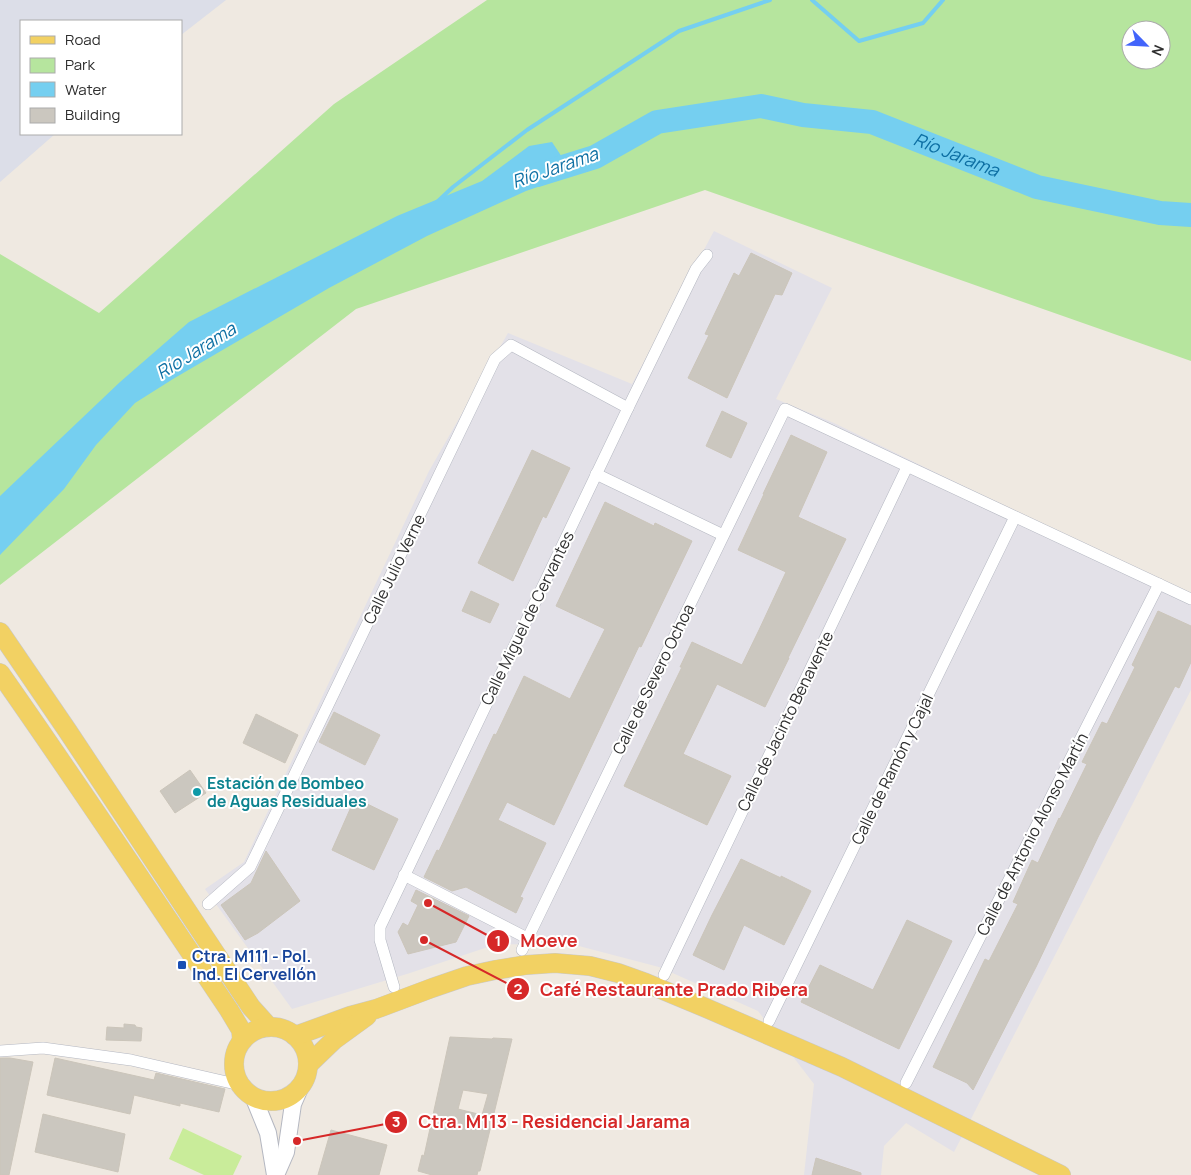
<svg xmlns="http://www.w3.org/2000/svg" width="1191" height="1175" viewBox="0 0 1191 1175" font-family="Manrope,sans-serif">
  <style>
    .industrial { fill: #e3e1e8 }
    .airport { fill: #dcdee8 }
    .green { fill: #b6e59e; fill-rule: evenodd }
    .pitch { fill: #c9ec9a }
    .water { fill: #75cff0 }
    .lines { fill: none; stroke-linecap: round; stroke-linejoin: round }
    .stream { stroke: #75cff0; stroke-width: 4 }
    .river { stroke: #75cff0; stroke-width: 24 }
    .building { fill: #cbc7bf; stroke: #cbc5ba; fill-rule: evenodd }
    .street-casing { stroke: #b4b7c1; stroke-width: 12 }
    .secondary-casing { stroke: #b4b7c1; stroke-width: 18 }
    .primary-casing { stroke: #c9c9c9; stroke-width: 20 }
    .street { stroke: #fff; stroke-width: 11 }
    .secondary { stroke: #fff; stroke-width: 16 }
    .primary { stroke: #f2d163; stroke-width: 19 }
    .culture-dot { fill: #0f9aa8; stroke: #fff; stroke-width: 2 }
    .transit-dot { fill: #1a4fb4; stroke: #fff; stroke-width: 2 }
    .labels { text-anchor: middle; stroke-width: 4; stroke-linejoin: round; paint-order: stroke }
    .street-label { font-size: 16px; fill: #2e2e2e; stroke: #fff }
    .culture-label { font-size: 16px; font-weight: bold; fill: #0d838f; stroke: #fff; text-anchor: start }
    .transit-label { font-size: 16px; font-weight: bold; fill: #164399; stroke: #fff; text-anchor: start }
    .water-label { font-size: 18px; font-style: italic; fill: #0d6fa3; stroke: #fff }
    .leader { fill: none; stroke: #d62828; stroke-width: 2 }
    .callout-dot { fill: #d62828; stroke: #fff; stroke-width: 2 }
    .mark-label { font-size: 15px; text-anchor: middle; font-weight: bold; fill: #fff }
    .callout-label { font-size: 18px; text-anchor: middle; font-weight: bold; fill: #d62828; stroke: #fff; stroke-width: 4; stroke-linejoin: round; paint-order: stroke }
  </style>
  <rect width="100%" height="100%" fill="#efe9e1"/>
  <polygon class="industrial" points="714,231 832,288 776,399 834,423 1191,597 1191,690 954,1152 906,1123 884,1146 881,1175 804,1175 814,1084 758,1011 659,967 575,945 497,944 410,973 292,1009 205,889 244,862 429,471 508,333 632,384"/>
  <polygon class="airport" points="0,0 226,0 181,35 181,21 21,21 21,134 55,134 0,182"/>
  <path class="green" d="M487 0H1191V361L705 190 356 309 0 585V254L99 313 334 104ZM1131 30H1161V60H1131Z"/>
  <polygon class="pitch" points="183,1128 242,1156 233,1175 204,1175 169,1159"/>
  <polygon class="water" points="552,142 564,160 570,176 526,191 427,236 329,288 173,379 135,403 96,445 64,489 0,555 0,496 120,382 189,322 397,216 482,181 529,146"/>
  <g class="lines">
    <g class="stream">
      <polyline points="812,0 859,41 923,23 943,0"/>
      <polyline points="437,202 453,187 527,130 679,31 770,0"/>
    </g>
    <path class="river" id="s1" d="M537 175 595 157 657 122 761 106 803 115 872 122 1037 187 1160 213 1191 215"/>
  </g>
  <g class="building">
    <polygon points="751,253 792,273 782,295 775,294 727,398 688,378 709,335 705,334 734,273 739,276"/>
    <polygon points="722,411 747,423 731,458 706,446"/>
    <polygon points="791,435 827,452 798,517 846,539 788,658 789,658 765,707 717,684 683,754 731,776 707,825 624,786 682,667 680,667 692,642 742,665 759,630 786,572 738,550 764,494 763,494"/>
    <polygon points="532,450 570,468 546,518 543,516 513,581 478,563"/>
    <polygon points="605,502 654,526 655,523 692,541 641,647 639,646 554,825 507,802 498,820 546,843 520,897 523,898 516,913 466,887 452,891 424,877 437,850 439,851 494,734 496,735 524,676 570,699 605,629 556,606"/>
    <polygon points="471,591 499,604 490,623 462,611"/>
    <polygon points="1158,611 1191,626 1191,662 1179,688 1175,686 1098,837 1036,967 973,1090 967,1083 933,1067 985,959 989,961 1018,904 1013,902 1032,860 1038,863 1059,818 1060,819 1087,764 1082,762 1102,722 1107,724 1135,667 1132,665"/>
    <polygon points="334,712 380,735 365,765 319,742"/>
    <polygon points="256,714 298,735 285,763 243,743"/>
    <polygon points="190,770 206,793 175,813 160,791"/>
    <polygon points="355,798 398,819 374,870 332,850"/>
    <polygon points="266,851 300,901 258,933 245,940 221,905 251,883"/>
    <polygon points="741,859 781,878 781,876 811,891 784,945 744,925 724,970 693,955 712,915"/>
    <polygon points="416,890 469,916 456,942 408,954 398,932 403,923 408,926 418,905 411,901"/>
    <polygon points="907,920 952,941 899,1049 801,1002 820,965 873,990"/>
    <polygon points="124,1024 135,1025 136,1027 142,1028 141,1041 106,1040 107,1027 124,1028"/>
    <path d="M450 1037 492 1039 493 1038 512 1039 480 1171H478L477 1175H432L418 1171 422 1155 424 1156ZM463 1090 488 1094 482 1115 458 1109Z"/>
    <polygon points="0,1058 10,1058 33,1062 9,1175 0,1175"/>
    <polygon points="55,1058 154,1080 156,1073 225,1089 219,1112 180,1103 180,1106 134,1095 130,1114 47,1095"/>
    <polygon points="43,1114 125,1134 118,1172 35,1152"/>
    <polygon points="331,1130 387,1145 379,1175 318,1175"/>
    <polygon points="816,1158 861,1173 861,1175 812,1175"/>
  </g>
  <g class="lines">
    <defs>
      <g id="street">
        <polyline points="596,474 723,535"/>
        <polyline points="404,875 527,938"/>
        <polyline points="208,904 250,867 495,359 511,345 628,408"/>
        <polyline points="522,950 785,409 1191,599"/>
        <polyline points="664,975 907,467"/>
        <polyline points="394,987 380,940 380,927 628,408 696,269 707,255"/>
        <polyline points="769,1021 1015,517"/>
        <polyline points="0,1051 43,1048 131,1060 240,1085"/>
        <polyline points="906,1083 1159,584"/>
      </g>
      <g id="secondary">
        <polyline points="253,1096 268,1133 275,1175"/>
        <polyline points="276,1175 286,1152 293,1104 300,1088"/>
      </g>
      <g id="primary">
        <polyline points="0,632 67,730 251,1007 269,1027"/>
        <path d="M0 673C78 784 153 897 229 1010L241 1030 242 1040"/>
        <circle cx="271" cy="1064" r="37"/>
        <polyline points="295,1036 350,1016 376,1009 432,988 467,976 495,970 526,965 555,963 590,966 618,973 646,983 706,1008 842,1067 1061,1175"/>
        <polyline points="308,1065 334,1040 367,1016"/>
      </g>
    </defs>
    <use href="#street" class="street-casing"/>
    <use href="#secondary" class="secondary-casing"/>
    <use href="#primary" class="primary-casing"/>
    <use href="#street" class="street"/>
    <use href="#secondary" class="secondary"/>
    <use href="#primary" class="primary"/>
  </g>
  <circle class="culture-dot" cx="197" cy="792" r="5"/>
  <rect class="transit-dot" x="177" y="960" width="10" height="10" rx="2.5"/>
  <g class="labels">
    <g class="street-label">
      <text transform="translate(394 569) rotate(-64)" y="6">Calle Julio Verne</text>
      <text transform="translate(527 618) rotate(-64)" y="6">Calle Miguel de Cervantes</text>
      <text transform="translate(653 679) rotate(-64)" y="6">Calle de Severo Ochoa</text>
      <text transform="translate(785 721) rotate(-64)" y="6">Calle de Jacinto Benavente</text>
      <text transform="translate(892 769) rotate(-64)" y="6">Calle de Ramón y Cajal</text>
      <text transform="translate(1032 834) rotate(-63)" y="6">Calle de Antonio Alonso Martín</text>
    </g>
    <g class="culture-label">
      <text x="207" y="789">Estación de Bombeo<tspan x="207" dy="18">de Aguas Residuales</tspan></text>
    </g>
    <g class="transit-label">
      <text x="192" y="962">Ctra. M111 - Pol.<tspan x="192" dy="18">Ind. El Cervellón</tspan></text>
    </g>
    <g class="water-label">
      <text dy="6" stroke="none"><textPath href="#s1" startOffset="440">Río Jarama</textPath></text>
      <text transform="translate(555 168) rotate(-19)" y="6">Río Jarama</text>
      <text transform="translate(196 351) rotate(-32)" y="6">Río Jarama</text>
    </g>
  </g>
  <path class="leader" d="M428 903L498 941M424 940L518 989M297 1141L396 1122"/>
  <g class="callout-dot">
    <circle cx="428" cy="903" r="5"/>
    <circle cx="424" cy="940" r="5"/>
    <circle cx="297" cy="1141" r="5"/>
    <circle cx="498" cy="941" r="12"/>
    <circle cx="518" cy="989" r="12"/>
    <circle cx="396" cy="1122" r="12"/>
  </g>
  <g class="mark-label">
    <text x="498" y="946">1</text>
    <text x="518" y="994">2</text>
    <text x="396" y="1127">3</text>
  </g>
  <g class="callout-label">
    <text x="549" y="947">Moeve</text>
    <text x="674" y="996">Café Restaurante Prado Ribera</text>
    <text x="554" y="1128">Ctra. M113 - Residencial Jarama</text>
  </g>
  <rect x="20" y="20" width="162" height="115" fill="#ffffff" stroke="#ababab"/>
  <rect x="30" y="36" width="25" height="8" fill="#f2d163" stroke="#ababab"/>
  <text x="65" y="45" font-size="15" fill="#2e2e2e">Road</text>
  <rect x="30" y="58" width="25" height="15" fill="#b6e59e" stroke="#ababab"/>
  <text x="65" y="70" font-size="15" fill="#2e2e2e">Park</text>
  <rect x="30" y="82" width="25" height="15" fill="#75cff0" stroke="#ababab"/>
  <text x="65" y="95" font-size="15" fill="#2e2e2e">Water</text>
  <rect x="30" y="108" width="25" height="15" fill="#cbc7bf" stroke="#ababab"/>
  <text x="65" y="120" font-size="15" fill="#2e2e2e">Building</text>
  <g transform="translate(1146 45) rotate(114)"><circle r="24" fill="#ffffff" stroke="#ababab"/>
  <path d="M0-4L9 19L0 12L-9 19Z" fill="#4264fb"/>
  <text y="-8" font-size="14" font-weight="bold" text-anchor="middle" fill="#2e2e2e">N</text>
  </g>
</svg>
